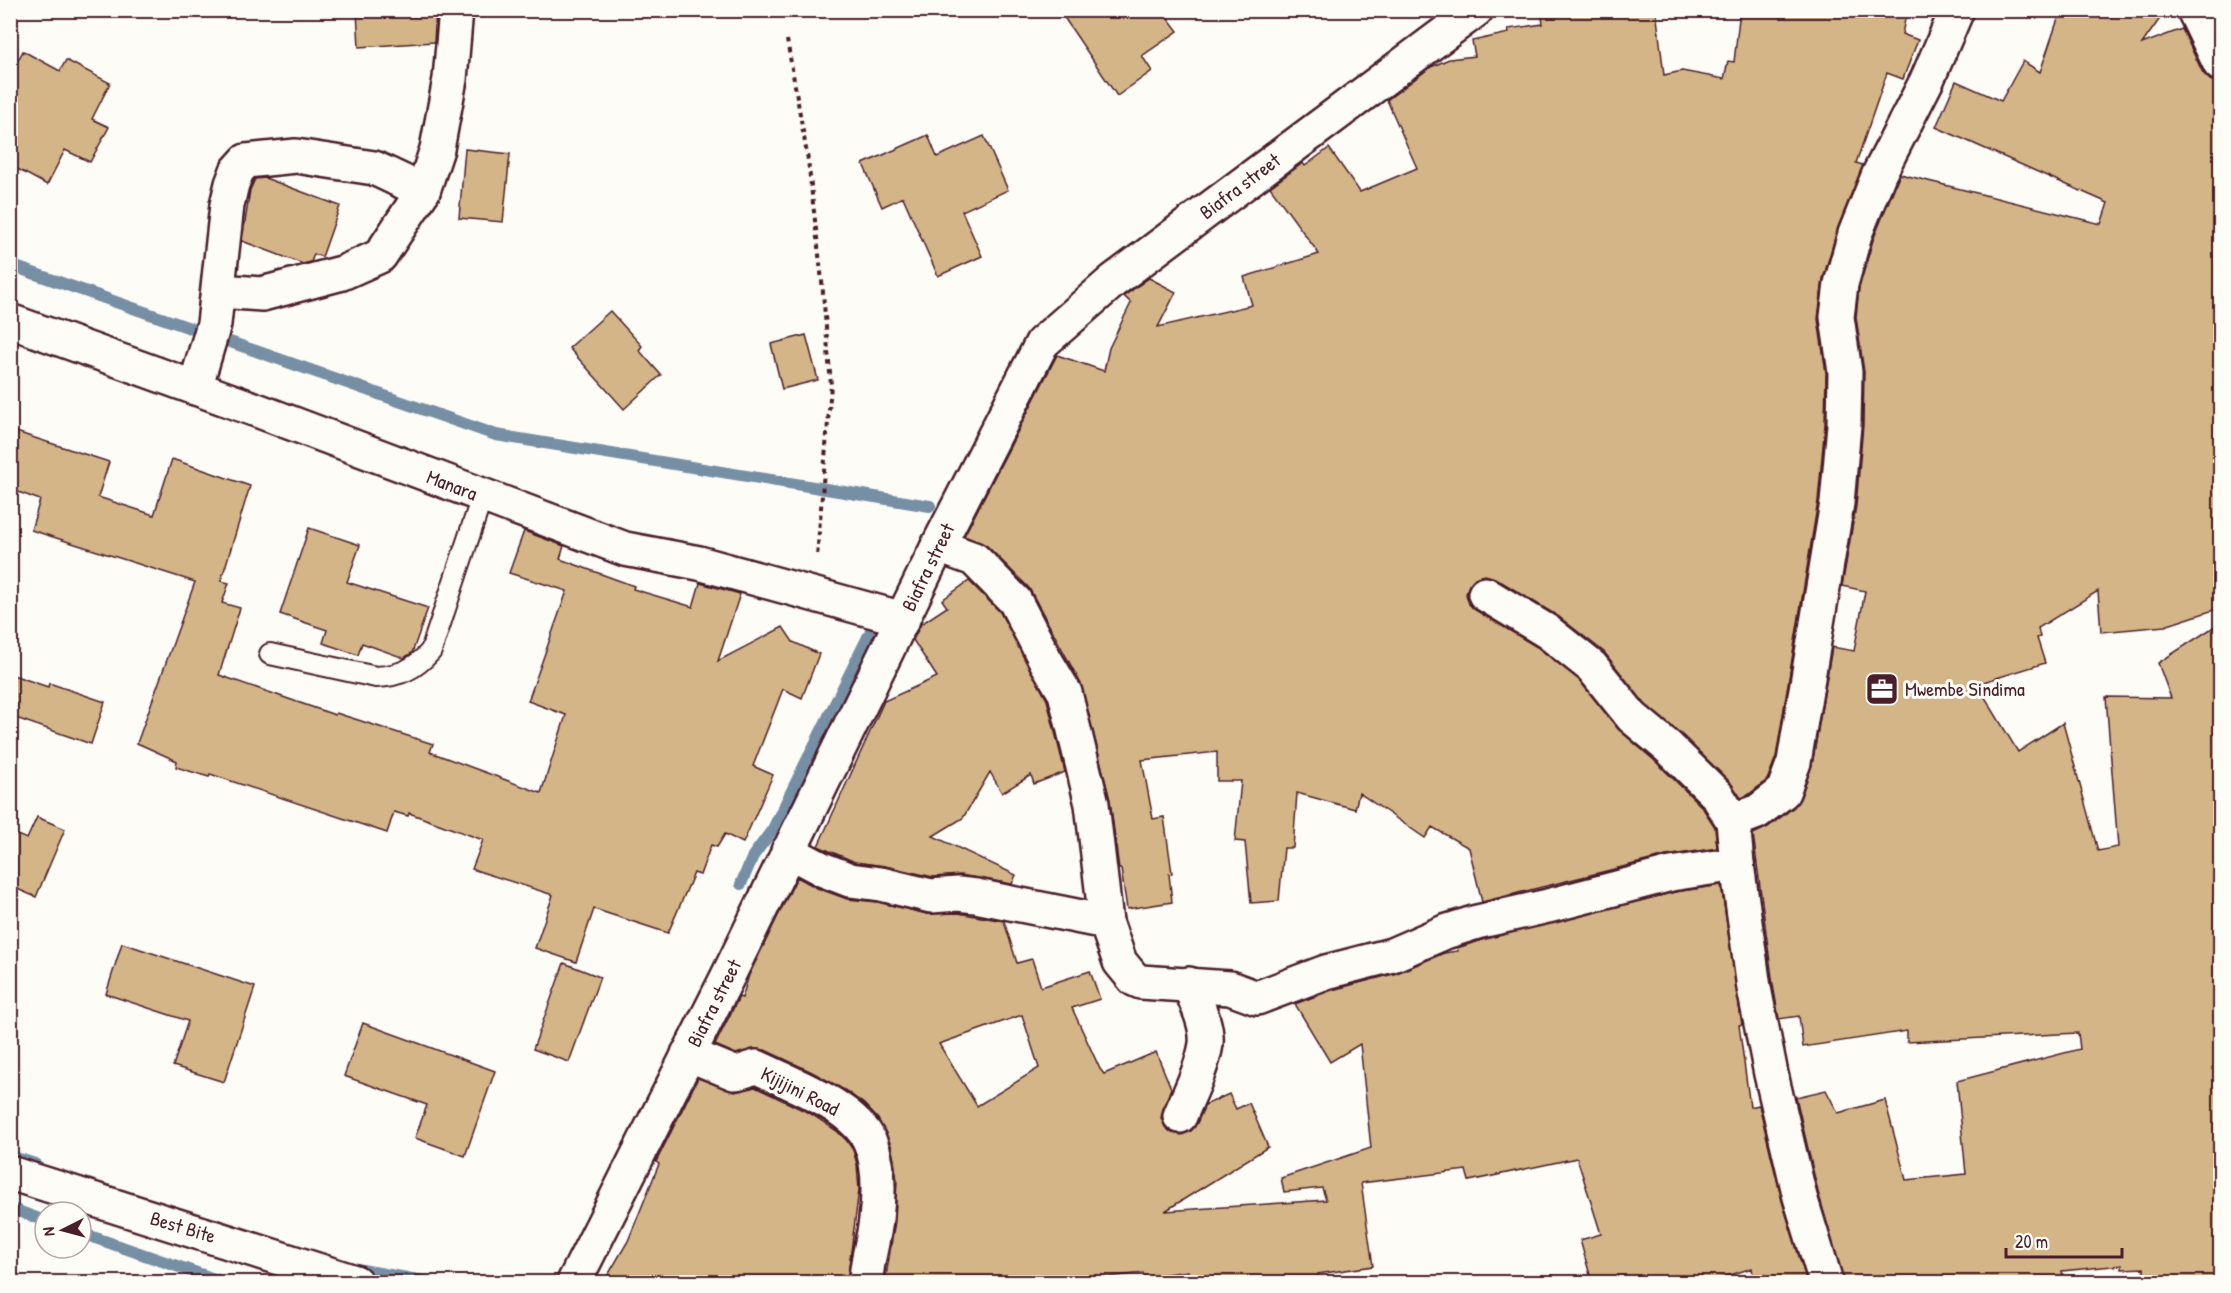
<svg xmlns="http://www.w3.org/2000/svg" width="2231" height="1293" viewBox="0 0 2231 1293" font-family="'Patrick Hand',sans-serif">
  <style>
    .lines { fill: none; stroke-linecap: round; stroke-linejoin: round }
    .stream { stroke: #768fa4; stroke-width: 12 }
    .building { fill: #d3b587; stroke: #4a1f2b; stroke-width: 1.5; fill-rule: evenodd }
    .service-casing { stroke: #4a1f2b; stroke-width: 24 }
    .minor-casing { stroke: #4a1f2b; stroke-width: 38 }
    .path { stroke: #4a1f2b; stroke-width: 4; stroke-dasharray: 4.5 4.5; stroke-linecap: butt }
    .service { stroke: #fdfcf7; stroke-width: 20 }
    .minor { stroke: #fdfcf7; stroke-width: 33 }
    .labels { text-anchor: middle; stroke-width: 6; stroke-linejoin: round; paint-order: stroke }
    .street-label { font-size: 20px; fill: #4a1f2b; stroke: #fdfcf7 }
    .poi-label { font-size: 20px; fill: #4a1f2b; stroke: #fdfcf7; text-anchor: start }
  </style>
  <rect width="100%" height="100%" fill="#fdfcf7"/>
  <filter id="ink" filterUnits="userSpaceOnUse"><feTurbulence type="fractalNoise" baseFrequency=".0167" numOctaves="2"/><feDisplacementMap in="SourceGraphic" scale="12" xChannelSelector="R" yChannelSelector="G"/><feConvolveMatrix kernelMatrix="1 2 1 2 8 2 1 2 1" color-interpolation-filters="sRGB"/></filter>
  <g filter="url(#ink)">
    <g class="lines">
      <g class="stream">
        <polyline points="10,265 496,435 930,506"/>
        <polyline points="741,884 753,856 773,829 874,625"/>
        <polyline points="10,1156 35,1164"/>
        <polyline points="10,1208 45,1221"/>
        <polyline points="81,1233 223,1282"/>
        <polyline points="351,1268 429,1282"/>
      </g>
    </g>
    <g class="building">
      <polygon points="386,10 436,10 434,42 359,47 357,12"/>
      <polygon points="1059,10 1162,10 1178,31 1142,56 1152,71 1117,96"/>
      <polygon points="1541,10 1656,10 1664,75 1682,71 1724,79 1728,61 1734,62 1740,10 1907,10 1902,34 1918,40 1903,79 1887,73 1856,163 1863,165 1838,227 1823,279 1818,319 1826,373 1825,424 1818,501 1776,757 1767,780 1748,795 1741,798 1730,782 1681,734 1645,704 1604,652 1558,616 1495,578 1485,575 1475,578 1469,585 1466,594 1469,604 1475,610 1537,647 1579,680 1618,729 1655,761 1702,807 1715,827 1717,848 1666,856 1482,902 1469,848 1432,827 1425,838 1359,793 1355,809 1297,793 1293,848 1284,848 1279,901 1251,903 1245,842 1235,841 1241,781 1217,781 1217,752 1142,760 1153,819 1164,817 1172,873 1169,874 1172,902 1127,909 1121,869 1119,869 1110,800 1081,684 1029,588 987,546 964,536 1057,355 1104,371 1109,348 1131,303 1124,296 1149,278 1176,292 1158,327 1252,305 1244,277 1319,254 1270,187 1303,163 1305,166 1329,148 1360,192 1417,168 1387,100 1431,67 1449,59 1475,56 1472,41 1509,33 1508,29 1543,24"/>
      <polygon points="2061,10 2166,10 2142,44 2182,29 2203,73 2210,80 2218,83 2220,89 2220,608 2165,626 2101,632 2098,591 2038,628 2040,637 2037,638 2045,663 1977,684 2018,752 2063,723 2098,851 2118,847 2106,697 2171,698 2158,663 2220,623 2220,1282 2145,1282 2144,1268 2122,1269 2122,1265 2062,1271 2064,1282 1844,1282 1818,1192 1796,1097 1826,1090 1838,1113 1885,1100 1906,1180 1966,1174 1957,1081 2080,1049 2078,1033 1907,1042 1907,1031 1803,1047 1799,1016 1779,1019 1773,985 1753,834 1768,827 1794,807 1800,799 1812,765 1832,647 1854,651 1865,591 1842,586 1856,506 1863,425 1864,372 1856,317 1859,288 1873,240 1900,174 2101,224 2108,203 1936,127 1956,81 2001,101 2023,61 2040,72"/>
      <polygon points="23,51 60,71 66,60 110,83 92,119 109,127 90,162 65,150 47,185 10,165 10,75"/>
      <polygon points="928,135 937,157 984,136 1008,190 962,211 982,256 938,276 903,197 882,207 863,164"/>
      <polygon points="465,149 510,154 503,222 459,218"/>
      <polygon points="265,178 340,206 322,257 314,254 311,262 303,264 242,241 250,190 255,179"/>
      <polygon points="610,311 642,346 639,350 661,375 624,409 569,348"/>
      <polygon points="806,335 818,380 782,389 771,344"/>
      <polygon points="10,430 109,462 98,497 154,515 172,459 250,486 221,581 229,583 222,603 240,608 219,675 335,715 336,713 433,744 430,752 541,793 566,715 528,701 567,591 509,573 524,531 564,546 560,559 634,586 633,589 693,607 700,583 740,594 718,661 783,627 793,642 819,654 802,698 783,689 753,766 773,775 743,843 725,834 717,847 711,845 700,875 694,873 668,933 594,909 576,962 535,948 553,895 472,869 483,840 409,813 408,816 394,812 387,833 210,774 209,777 176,767 177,761 137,743 195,582 31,530 40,500 10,489"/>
      <polygon points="309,528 360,545 347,582 428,608 412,653 404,658 362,643 358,655 323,643 327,630 280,614"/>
      <polygon points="969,581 1000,612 1047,700 1065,772 1034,784 1031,775 1002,793 990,772 963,818 933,836 1016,875 1012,884 960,875 933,877 885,866 855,862 818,846 884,701 937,677 913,640 921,624 947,607 942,600"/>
      <polygon points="10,674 48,687 49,683 105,702 91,744 10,716"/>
      <polygon points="37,817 65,829 36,897 10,886 10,832 27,839"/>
      <path d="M797 877 817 888 847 899 878 902 927 914 958 913 1004 921 1017 963 1032 959 1041 987 1090 971 1100 999 1072 1008 1100 1069 1104 1074 1156 1052 1171 1088 1163 1109 1161 1118 1165 1127 1172 1133 1182 1135 1191 1131 1197 1123 1205 1105 1229 1094 1236 1109 1249 1103 1268 1147 1165 1211 1326 1200 1322 1188 1284 1192 1281 1178 1371 1148 1360 1044 1330 1062 1295 1004 1332 990 1397 973 1444 953 1458 951 1457 948 1482 940 1675 892 1721 885 1742 1025H1739L1750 1107 1759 1105 1782 1201 1807 1282H1754L1752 1268 1709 1282H1592L1580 1240 1601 1234 1577 1158 1469 1181 1466 1170 1361 1183 1373 1266 1318 1274 1319 1282H1190L1188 1271 1144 1277 1143 1273 1066 1282H885L895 1221 897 1180 891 1145 878 1119 864 1104 846 1091 812 1072 765 1050 754 1049 736 1054 715 1045 739 997 742 998 749 975ZM1022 1015 1039 1068 977 1106 939 1044Z"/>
      <polygon points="122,943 255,987 224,1082 173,1066 188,1021 106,994"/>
      <polygon points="564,963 600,977 569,1062 533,1049"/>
      <polygon points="363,1023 495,1071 465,1156 415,1138 427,1105 344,1076"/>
      <polygon points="698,1078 735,1092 755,1087 811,1114 838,1132 847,1141 853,1150 857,1164 859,1190 847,1282 604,1282 628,1241 659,1164 656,1162"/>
    </g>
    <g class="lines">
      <defs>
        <path id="service" d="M270 654 376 677C400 676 415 669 431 651L482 497"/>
        <g id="minor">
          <polyline points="2194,10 2220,64"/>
          <polyline points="219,291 262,294 342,273 380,256 423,191 437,149 450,79 456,10"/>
          <polyline points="10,321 262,412 625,549 699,563 903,619"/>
          <polyline points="195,388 214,324 227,205 232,184 237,171 246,161 296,156 374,168 423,191"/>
          <polyline points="938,546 974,559 1015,601 1046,661 1065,693 1092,804 1106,922 1120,962 1134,979 1141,982 1230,988 1257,998 1326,972 1392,955 1445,932 1477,922 1548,906 1671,874 1737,864"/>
          <polyline points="1485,594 1548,632 1592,667 1632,717 1668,747 1717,795 1733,821 1737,864 1754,988 1771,1074 1800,1197 1826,1282"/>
          <polyline points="1733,821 1757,812 1783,792 1794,762 1837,503 1844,425 1845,372 1837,317 1841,284 1855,234 1879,174 1927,80 1957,10"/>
          <polyline points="788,851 824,870 850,880 881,884 931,896 958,894 976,896 1106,922"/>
          <path d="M688 1054 734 1073C743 1073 748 1068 757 1067 790 1083 855 1107 870 1142 880 1165 879 1195 876 1219 874 1241 866 1261 866 1282"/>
          <path d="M1180 1116C1189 1094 1202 1069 1206 1044 1208 1025 1196 1002 1189 984"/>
          <polyline points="10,1173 355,1282"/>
          <polyline points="574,1282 727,978 938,546 1042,343 1113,281 1476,10"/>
        </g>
      </defs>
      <use href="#service" class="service-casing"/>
      <use href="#minor" class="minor-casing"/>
      <polyline class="path" points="787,40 808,160 822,281 831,385 817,557"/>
      <use href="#service" class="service"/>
      <use href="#minor" class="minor"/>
    </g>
  </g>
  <defs>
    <symbol id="office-square" viewBox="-11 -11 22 22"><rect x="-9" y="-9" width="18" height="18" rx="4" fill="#4a1f2b" stroke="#fdfcf7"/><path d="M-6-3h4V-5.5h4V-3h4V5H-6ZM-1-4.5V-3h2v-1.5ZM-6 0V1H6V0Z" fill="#fff"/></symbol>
  </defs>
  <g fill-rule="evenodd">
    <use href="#office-square" x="1863" y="670" width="38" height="38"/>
  </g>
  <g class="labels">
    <g class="street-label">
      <text transform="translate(1240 186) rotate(-37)" y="7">Biafra street</text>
      <text transform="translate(452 485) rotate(21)" y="7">Manara</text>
      <text transform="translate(928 567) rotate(-64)" y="7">Biafra street</text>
      <text transform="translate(714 1003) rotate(-63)" y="7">Biafra street</text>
      <text transform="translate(800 1091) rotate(27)" y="7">Kijijini Road</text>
      <text transform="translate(183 1227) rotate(17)" y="7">Best Bite</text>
    </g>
    <g class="poi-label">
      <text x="1905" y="696">Mwembe Sindima</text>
    </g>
  </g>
  <rect width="2231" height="1293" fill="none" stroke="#fdfcf7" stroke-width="36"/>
  <rect x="18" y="18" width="2195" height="1257" fill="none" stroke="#4a1f2b" stroke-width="2" filter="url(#ink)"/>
  <g transform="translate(63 1230) rotate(264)"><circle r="28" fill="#fdfcf7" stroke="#b5a4a5" stroke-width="1.5"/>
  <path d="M0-4.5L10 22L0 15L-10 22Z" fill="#4a1f2b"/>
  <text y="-9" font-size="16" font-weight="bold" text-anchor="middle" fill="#4a1f2b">N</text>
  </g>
  <path d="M2006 1248v9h116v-9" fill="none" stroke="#4a1f2b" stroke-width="3"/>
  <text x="2015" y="1248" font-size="18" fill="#4a1f2b" stroke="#fdfcf7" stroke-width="4.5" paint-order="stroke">20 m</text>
</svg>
